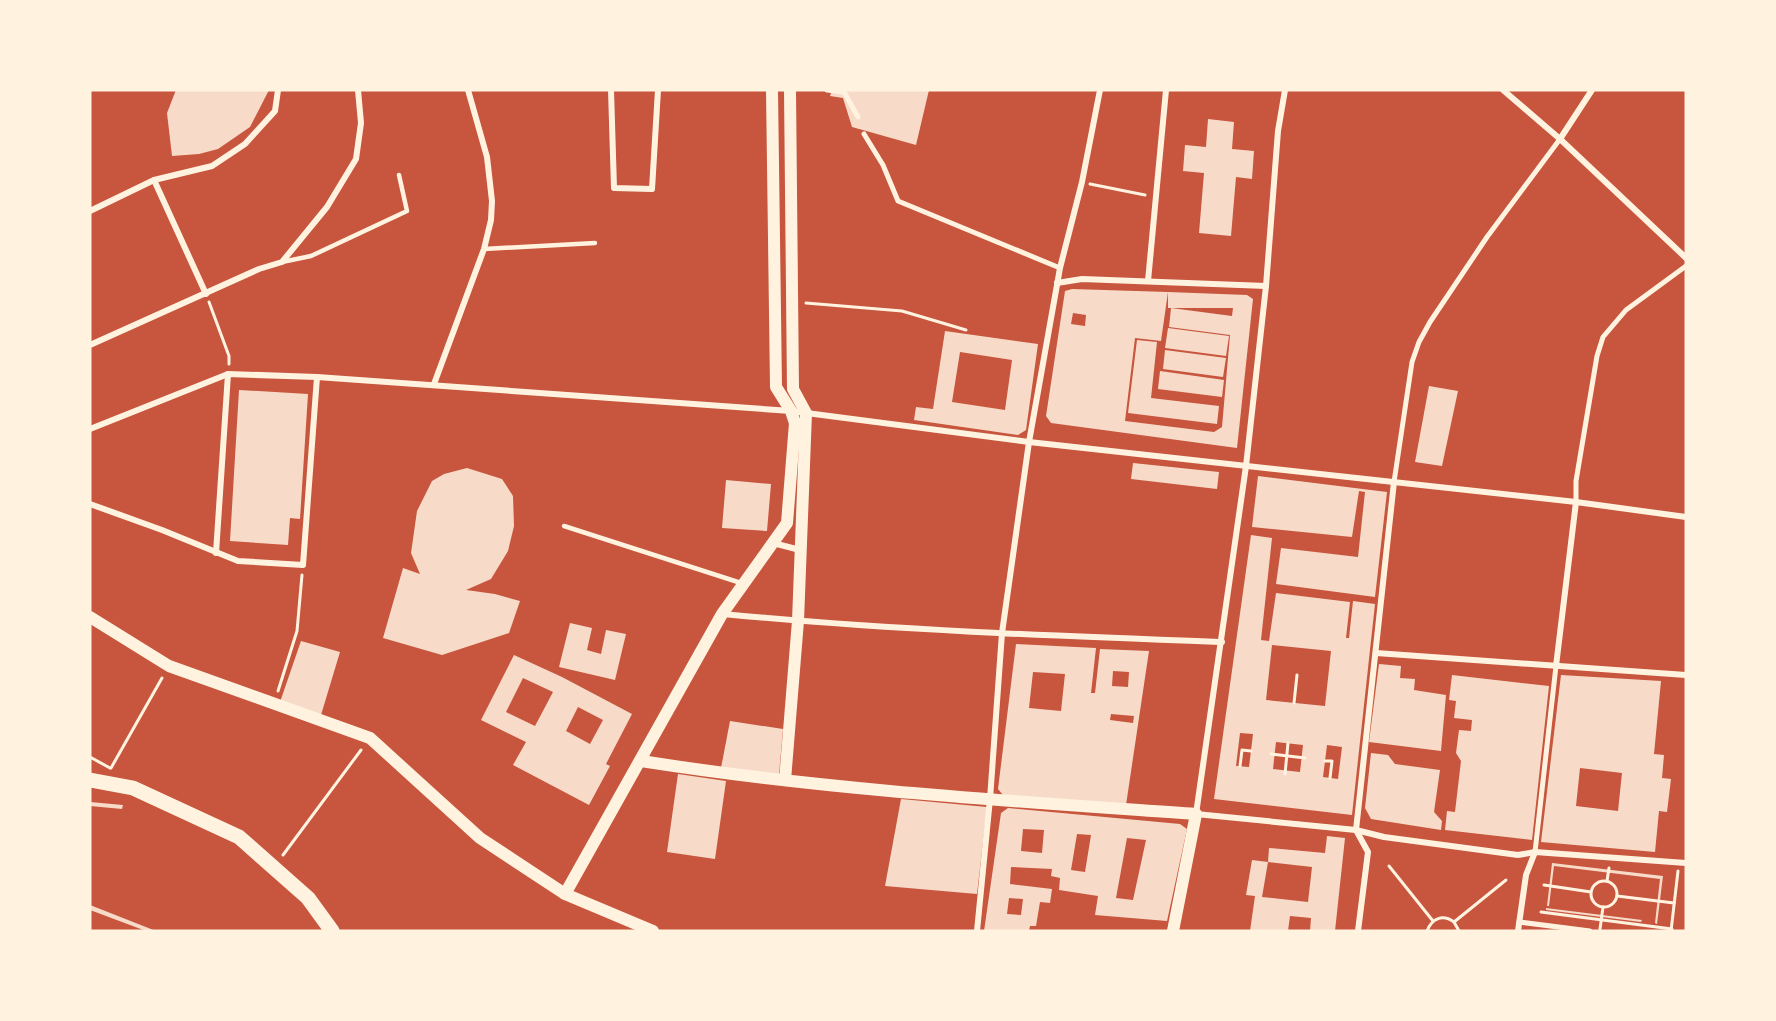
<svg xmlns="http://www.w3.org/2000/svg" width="1776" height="1021" viewBox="0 0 1776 1021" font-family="'Archivo Narrow',sans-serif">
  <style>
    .building { fill: #f7dbc8; fill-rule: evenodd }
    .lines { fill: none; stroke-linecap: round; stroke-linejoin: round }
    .path { stroke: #fff3e0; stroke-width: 3 }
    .service { stroke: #fff3e0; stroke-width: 4.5 }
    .pedestrian { stroke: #fff3e0; stroke-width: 5 }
    .minor { stroke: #fff3e0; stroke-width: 6 }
    .secondary { stroke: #fff3e0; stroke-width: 12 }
    .primary { stroke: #fff3e0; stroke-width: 15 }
  </style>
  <rect width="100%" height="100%" fill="#c8553d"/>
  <g class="building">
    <polygon points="176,90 269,90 250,127 218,149 199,154 172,156 167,113"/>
    <polygon points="832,90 929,90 916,145 852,127 843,98 830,96"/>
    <polygon points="1208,119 1234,122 1232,149 1254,151 1252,179 1236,177 1231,236 1199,233 1204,173 1183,171 1185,145 1206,147"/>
    <path d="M1072 289 1168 292 1161 341 1135 338 1125 421 1214 432 1222 427 1230 335 1169 327 1171 308H1168V292L1247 295 1253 299 1237 448 1051 423 1046 416 1065 291ZM1171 308H1233L1232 316ZM1073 313 1086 315 1085 326 1071 324Z"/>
    <polygon points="1168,328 1229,336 1226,356 1165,348"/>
    <path d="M945 331 1038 344 1026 430 1018 435 914 420 916 407 933 409ZM960 352 1012 360 1005 410 952 402Z"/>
    <polygon points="1137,340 1157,342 1151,398 1219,406 1217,424 1128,413"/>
    <polygon points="1165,350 1226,358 1223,377 1163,369"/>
    <polygon points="1160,371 1224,380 1222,397 1158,389"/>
    <polygon points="1429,386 1458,391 1442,466 1415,462"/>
    <polygon points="239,390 308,394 300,519 290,518 288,545 230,541"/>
    <polygon points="1133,463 1219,472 1217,489 1131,479"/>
    <polygon points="467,468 502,479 513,496 514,526 508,551 491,579 466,590 495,594 520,601 509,633 442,655 383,638 403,568 420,574 411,553 417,511 432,481 444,474"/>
    <polygon points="1258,476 1387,492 1375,597 1276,584 1281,548 1358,557 1365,492 1359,491 1352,537 1252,527"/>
    <polygon points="726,480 771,484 767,531 722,528"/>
    <path d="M1251 535 1272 538 1261 640 1269 641 1276 593 1350 602 1346 638H1349L1353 601 1375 604 1352 815 1214 799ZM1272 645 1331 651 1325 706 1266 700ZM1240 733 1253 734 1249 767 1236 766ZM1276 742 1303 745 1300 772 1273 769ZM1327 745 1342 747 1338 779 1323 777Z"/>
    <polygon points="570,623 592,628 587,650 601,654 606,630 626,634 615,680 559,667"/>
    <polygon points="301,641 340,652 321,715 280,702"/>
    <path d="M1016 644 1096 648 1091 693H1095L1100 649 1149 651 1126 805 1003 795 998 789ZM1113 671 1129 672 1128 687 1112 686ZM1033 672 1065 674 1061 711 1029 708ZM1111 714 1134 716 1133 723 1110 720Z"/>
    <path d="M514 655 562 677 632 714 606 764 610 766 589 805 513 765 526 742 481 720ZM523 678 553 692 535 726 506 712ZM578 707 603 720 590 744 566 731Z"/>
    <polygon points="1379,664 1401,666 1400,678 1415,679 1414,690 1446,695 1441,751 1369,742"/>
    <polygon points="1452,675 1549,686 1532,840 1445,830 1447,811 1455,812 1461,761 1456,753 1459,730 1471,731 1472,720 1454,718 1456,701 1449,700"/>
    <path d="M1561 675 1661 681 1654 754 1664 755 1662 778 1671 779 1667 812 1659 811 1655 852 1541 842ZM1580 768 1622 773 1618 811 1576 806Z"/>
    <polygon points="730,721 783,729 779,775 721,768"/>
    <polygon points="1371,753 1388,755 1395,764 1440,770 1434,812 1442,821 1441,830 1371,819 1365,808"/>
    <polygon points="678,774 726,781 715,859 667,852"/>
    <polygon points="901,799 987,807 977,894 885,886"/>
    <polygon points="90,802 123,805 122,809 90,806"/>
    <path d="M1008 808 1180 824 1187 829 1167 921 1095 915 1098 896 1059 890 1060 878 1051 876 1052 869 1011 867 1010 884 1052 889 1050 903 1040 902 1036 926H1030L1029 931H984L1001 813ZM1023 829 1044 830 1042 853 1021 851ZM1077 834 1091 835 1085 872 1071 870ZM1127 838 1146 840 1133 900 1116 898ZM1009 898 1023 899 1021 915 1007 914Z"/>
    <polygon points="1327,836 1345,838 1335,931 1310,931 1311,918 1290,916 1288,931 1250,931 1255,896 1246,895 1252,860 1268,862 1262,897 1308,902 1312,867 1268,862 1269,848 1325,853"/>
    <polygon points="1552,863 1663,876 1657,924 1655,923 1660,879 1554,866 1549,906 1547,906"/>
    <polygon points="90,905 156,931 146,931 90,910"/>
    <polygon points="1546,908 1642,920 1641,922 1546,910"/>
  </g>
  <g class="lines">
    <g class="path">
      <polyline points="1090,184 1145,195"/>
      <polyline points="209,302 229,356 229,364"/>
      <polyline points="806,303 902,311 966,330"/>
      <polyline points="278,691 297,631 302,575"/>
      <polyline points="1294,703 1297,675"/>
      <polyline points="1271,754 1305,758"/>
      <polyline points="90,757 110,768"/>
      <polyline points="1325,761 1332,761 1330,778"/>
      <polyline points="1240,766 1242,750 1251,751"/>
      <polyline points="111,768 162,678"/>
      <polyline points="1285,774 1288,743"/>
      <polyline points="283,855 361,750"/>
      <polyline points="1389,866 1433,921"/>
      <polyline points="1607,881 1609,868"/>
      <circle cx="1604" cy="894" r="13"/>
      <polyline points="1544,885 1591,892"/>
      <polyline points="1617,896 1674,903"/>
      <polyline points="1541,912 1672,929"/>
      <polyline points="1454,922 1506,880"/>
      <polyline points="1600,929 1603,907"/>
      <path d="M1427 931C1432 918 1443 914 1454 922L1459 931"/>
      <polyline points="1671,931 1678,871"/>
    </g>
    <g class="service">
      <polyline points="484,249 595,243"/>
      <polyline points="282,262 311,256 407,211 399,175"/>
      <polyline points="564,526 741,583"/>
    </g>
    <g class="pedestrian">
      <polyline points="827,90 844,92 858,117"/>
      <polyline points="864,134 883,165 898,201 1060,268"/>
      <polyline points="1394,482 1412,362 1419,342 1430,322 1487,237 1560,139"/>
      <polyline points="1576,502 1576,481 1597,356 1603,337 1626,310 1686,266"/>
      <polyline points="1535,852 1556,666"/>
      <polyline points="1519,922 1590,931"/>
    </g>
    <g class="minor">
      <polyline points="611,90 614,188 652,189 658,90"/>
      <polyline points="1285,90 1278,131 1266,286 1246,466 1196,814 1356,830 1384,837 1518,855 1535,852 1686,863"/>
      <polyline points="1503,90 1560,139 1686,258"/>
      <polyline points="1560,139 1592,90"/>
      <polyline points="154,180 206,294"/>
      <polyline points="90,211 154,180 212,166 245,144 275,111 278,90"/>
      <polyline points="1148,281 1166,90"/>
      <polyline points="1057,283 1082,279 1266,286"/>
      <polyline points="90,345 259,269 282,262 327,207 356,159 361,123 358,90"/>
      <polyline points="434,384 484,249 491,220 492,201 487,157 468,90"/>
      <polyline points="90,429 228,374 317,377 791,411 1029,442 1576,502 1686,517"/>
      <polyline points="90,504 162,530 238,561 303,565 317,377"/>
      <polyline points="773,543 800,550"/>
      <polyline points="216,553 228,374"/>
      <path d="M723 614C889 630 1056 636 1222 642"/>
      <polyline points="1376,653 1686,675"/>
      <polyline points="1556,666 1576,502"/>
      <polyline points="977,931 990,799 1002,633 1029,442 1060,268 1082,182 1100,90"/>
      <polyline points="1358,931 1368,852 1356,830 1394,482"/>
      <polyline points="1518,931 1526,875 1535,852"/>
    </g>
    <g class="secondary">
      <polyline points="90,617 169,666 370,738 480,838 565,894 653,931"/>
      <path d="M641 761C825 790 1011 801 1196 814L1173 931"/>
      <polyline points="785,780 798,621 806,413 793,389 790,90"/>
      <polyline points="565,894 722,614 787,523 795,423 791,411 776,387 772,90"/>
    </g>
    <polyline class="primary" points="90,780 133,788 239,837 308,898 332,931"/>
  </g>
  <rect width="1776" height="1021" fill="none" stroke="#fff3e0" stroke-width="183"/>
</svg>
